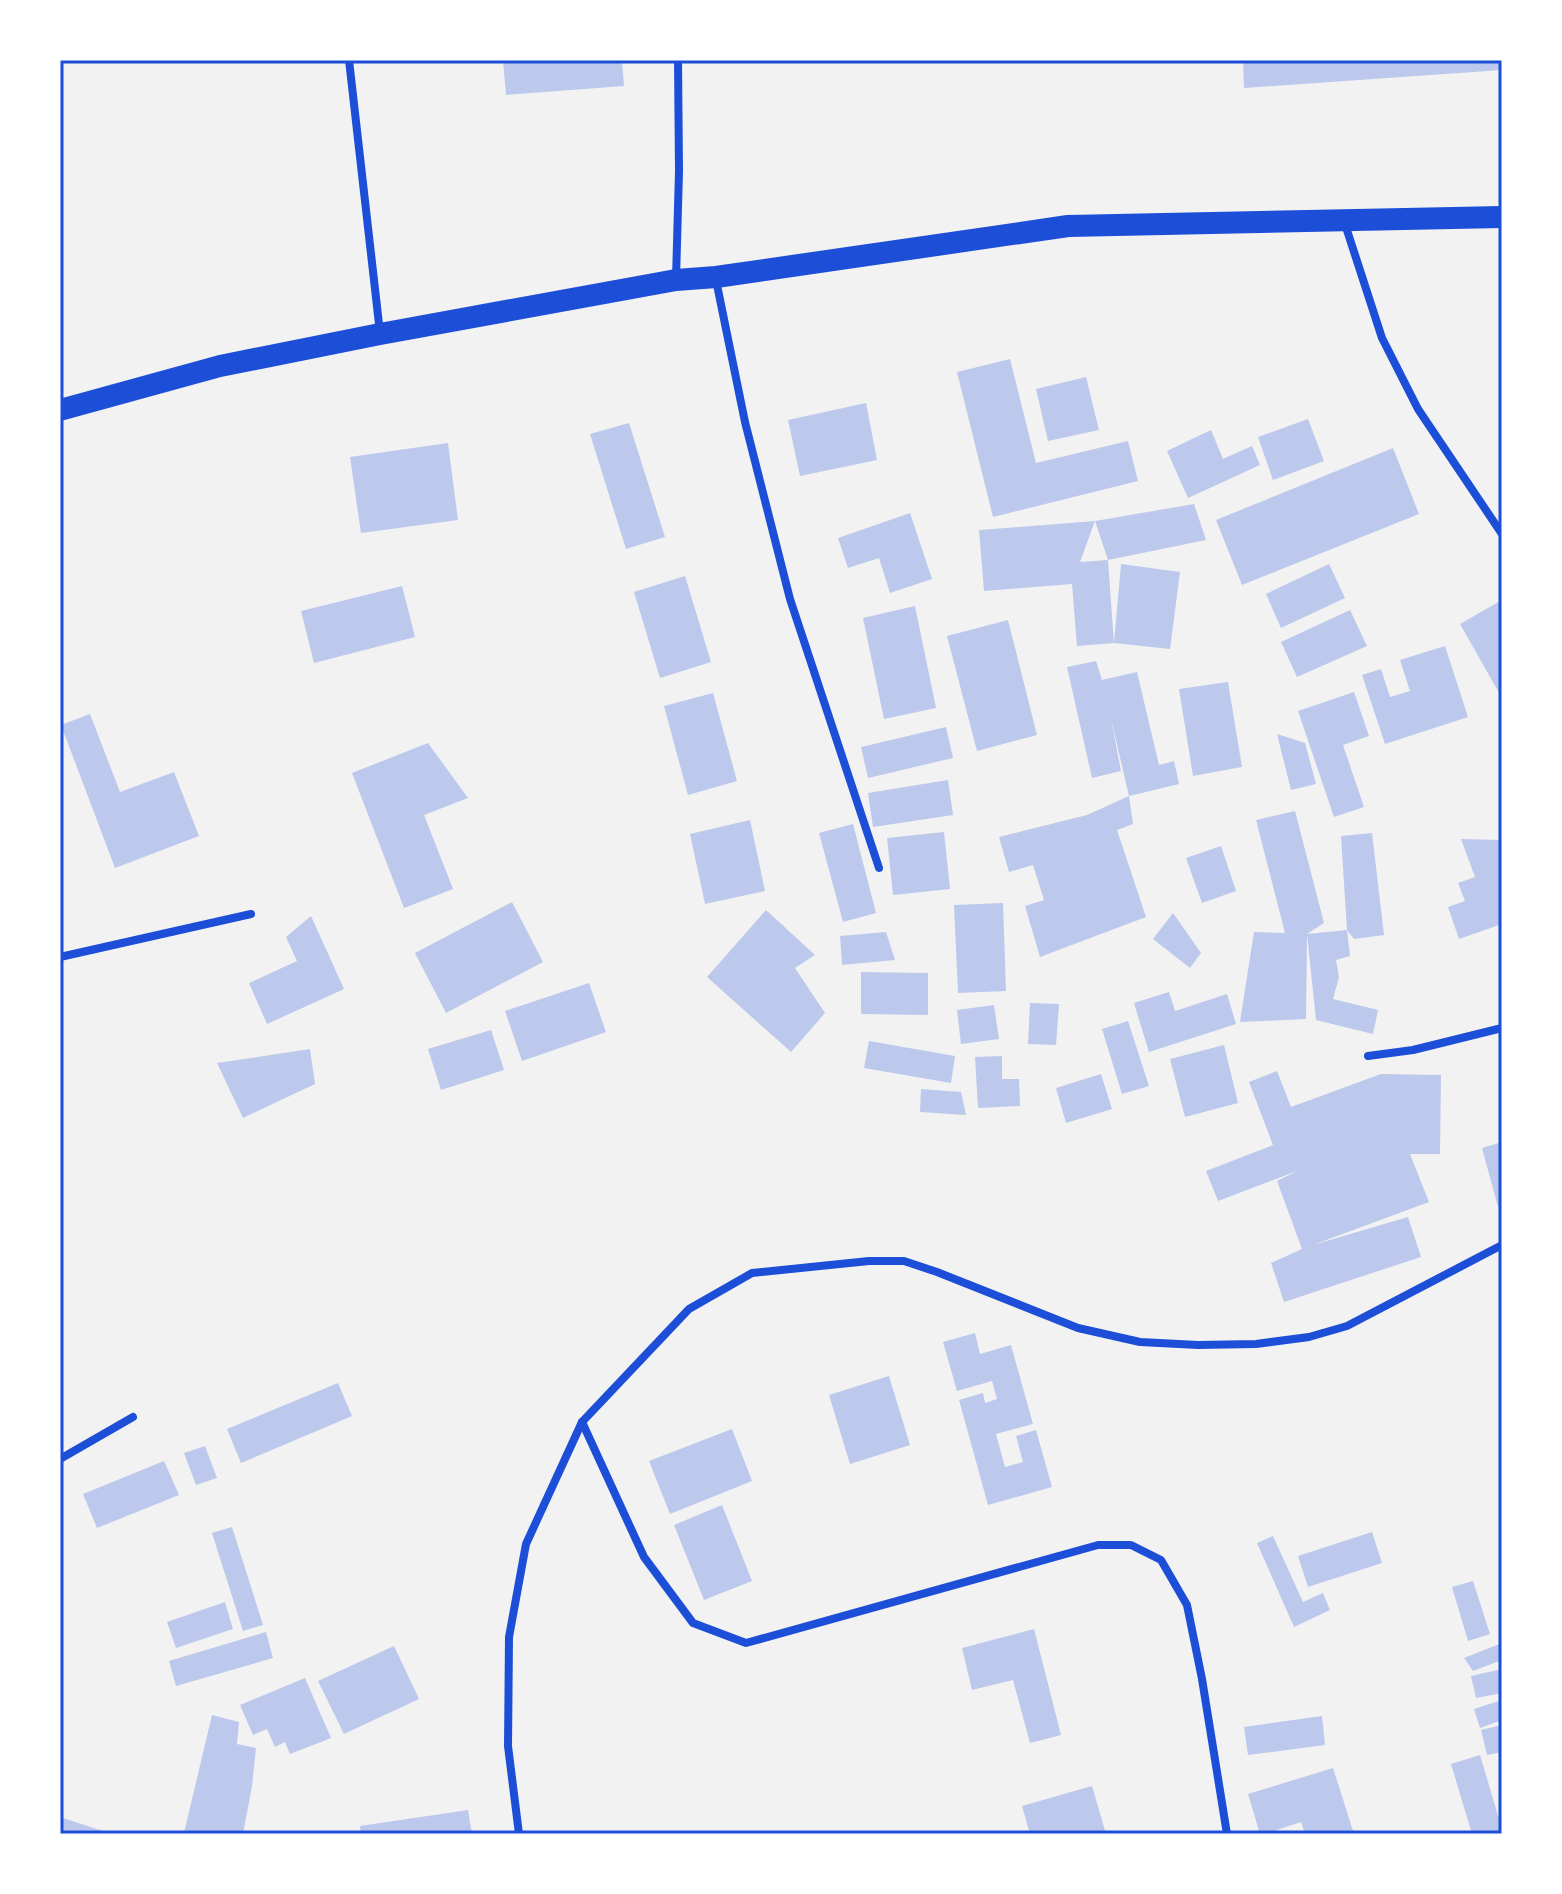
<svg xmlns="http://www.w3.org/2000/svg" width="1562" height="1894" viewBox="0 0 1562 1894" font-family="Poppins,sans-serif">
  <style>
    .building { fill: #bdc9ec }
    .lines { fill: none; stroke-linecap: round; stroke-linejoin: round }
    .minor { stroke: #1d4ed8; stroke-width: 8 }
    .trunk { stroke: #1d4ed8; stroke-width: 22 }
    .neatline { fill: none; stroke: #1d4ed8; stroke-width: 3 }
  </style>
  <rect width="100%" height="100%" fill="#f2f2f2"/>
  <g class="building">
    <polygon points="503,60 622,60 624,86 506,95"/>
    <polygon points="1243,60 1502,60 1502,70 1244,88"/>
    <polygon points="1010,359 1036,463 1128,441 1138,481 993,517 957,372"/>
    <polygon points="1086,377 1099,430 1048,441 1036,389"/>
    <polygon points="866,403 877,460 800,476 788,420"/>
    <polygon points="1308,419 1324,461 1273,480 1258,437"/>
    <polygon points="629,423 665,537 626,549 590,434"/>
    <polygon points="1211,430 1223,459 1252,446 1260,465 1188,498 1167,451"/>
    <polygon points="448,443 458,520 361,533 350,457"/>
    <polygon points="1393,448 1419,514 1242,585 1216,520"/>
    <polygon points="1194,504 1206,540 1108,560 1095,521"/>
    <polygon points="910,513 932,579 890,593 879,558 848,568 838,538"/>
    <polygon points="1095,521 1080,562 1108,560 1114,643 1077,646 1072,584 984,591 979,530"/>
    <polygon points="1121,564 1180,572 1170,649 1114,643"/>
    <polygon points="1329,564 1345,598 1281,628 1266,594"/>
    <polygon points="685,576 711,662 660,678 634,592"/>
    <polygon points="402,586 415,637 314,663 301,611"/>
    <polygon points="1502,600 1502,698 1460,624"/>
    <polygon points="915,606 936,708 884,719 863,618"/>
    <polygon points="1350,610 1367,646 1297,677 1281,642"/>
    <polygon points="1008,620 1037,735 977,751 947,636"/>
    <polygon points="1445,646 1468,717 1385,744 1362,675 1381,669 1390,697 1410,691 1400,660"/>
    <polygon points="1096,661 1102,680 1137,672 1159,765 1174,761 1179,784 1129,796 1111,719 1121,771 1092,778 1067,667"/>
    <polygon points="1228,682 1242,767 1193,776 1179,689"/>
    <polygon points="1354,692 1369,736 1343,745 1364,807 1334,817 1298,711"/>
    <polygon points="713,693 737,781 688,795 664,706"/>
    <polygon points="90,714 120,792 174,772 199,836 115,868 61,725"/>
    <polygon points="946,727 953,758 868,778 861,747"/>
    <polygon points="1277,734 1305,743 1316,784 1291,790"/>
    <polygon points="428,743 468,798 424,815 453,889 404,908 352,773"/>
    <polygon points="948,780 953,815 873,827 868,793"/>
    <polygon points="1129,796 1133,824 1117,830 1146,917 1040,957 1025,906 1044,900 1033,865 1009,872 999,837 1087,815"/>
    <polygon points="1295,811 1324,923 1307,934 1306,1019 1240,1022 1254,932 1285,933 1256,820"/>
    <polygon points="750,820 765,891 705,904 690,834"/>
    <polygon points="853,824 876,913 843,922 819,833"/>
    <polygon points="944,832 950,889 893,895 887,838"/>
    <polygon points="1372,833 1384,935 1354,939 1347,930 1341,836"/>
    <polygon points="1461,839 1500,840 1502,846 1502,924 1459,939 1448,907 1465,901 1458,883 1475,877"/>
    <polygon points="1221,846 1236,891 1202,903 1186,858"/>
    <polygon points="512,902 543,962 446,1013 415,953"/>
    <polygon points="1003,903 1006,991 958,993 954,905"/>
    <polygon points="766,910 815,955 795,968 825,1013 791,1052 707,977"/>
    <polygon points="1173,913 1201,953 1190,968 1153,939"/>
    <polygon points="311,916 344,989 267,1024 249,983 297,961 286,937"/>
    <polygon points="1347,930 1350,956 1336,960 1339,977 1333,999 1378,1010 1373,1034 1316,1020 1307,934"/>
    <polygon points="886,932 895,960 842,965 840,936"/>
    <polygon points="861,972 928,973 928,1015 861,1014"/>
    <polygon points="589,983 606,1032 522,1061 505,1011"/>
    <polygon points="1169,992 1175,1011 1227,994 1236,1024 1149,1052 1134,1003"/>
    <polygon points="1030,1003 1059,1004 1056,1045 1028,1044"/>
    <polygon points="994,1005 999,1039 961,1044 957,1010"/>
    <polygon points="1128,1021 1149,1086 1122,1094 1102,1029"/>
    <polygon points="491,1030 504,1070 441,1090 428,1049"/>
    <polygon points="869,1041 955,1056 951,1083 864,1068"/>
    <polygon points="1224,1045 1238,1103 1185,1117 1170,1059"/>
    <polygon points="310,1049 315,1084 243,1118 217,1063"/>
    <polygon points="1002,1056 1002,1079 1019,1079 1020,1106 978,1108 975,1057"/>
    <polygon points="1277,1071 1291,1107 1381,1074 1441,1075 1440,1154 1410,1154 1429,1202 1313,1245 1408,1217 1421,1257 1284,1302 1271,1263 1302,1249 1277,1181 1297,1171 1218,1201 1206,1171 1273,1145 1249,1082"/>
    <polygon points="1101,1074 1112,1109 1066,1123 1056,1088"/>
    <polygon points="921,1089 961,1092 966,1115 920,1112"/>
    <polygon points="1502,1142 1502,1206 1498,1207 1482,1148"/>
    <polygon points="975,1333 980,1354 1011,1345 1033,1424 996,1434 1005,1467 1023,1462 1016,1436 1036,1430 1052,1487 988,1505 959,1400 983,1393 985,1403 997,1399 992,1381 957,1391 943,1342"/>
    <polygon points="889,1376 910,1445 850,1464 829,1395"/>
    <polygon points="338,1383 352,1416 241,1463 227,1429"/>
    <polygon points="732,1429 752,1481 670,1514 649,1461"/>
    <polygon points="205,1446 217,1478 196,1485 184,1453"/>
    <polygon points="164,1461 179,1495 97,1528 83,1494"/>
    <polygon points="722,1505 752,1581 704,1600 674,1525"/>
    <polygon points="232,1527 263,1625 243,1631 212,1533"/>
    <polygon points="1372,1532 1382,1563 1308,1587 1298,1556"/>
    <polygon points="1273,1536 1303,1602 1323,1593 1330,1610 1294,1627 1257,1543"/>
    <polygon points="1473,1581 1490,1634 1468,1641 1452,1587"/>
    <polygon points="225,1602 233,1629 176,1648 167,1622"/>
    <polygon points="1034,1629 1061,1735 1030,1743 1013,1680 972,1690 962,1648"/>
    <polygon points="266,1632 273,1658 176,1686 169,1661"/>
    <polygon points="1502,1643 1502,1660 1473,1671 1464,1658"/>
    <polygon points="394,1646 419,1699 344,1734 318,1681"/>
    <polygon points="1502,1669 1502,1693 1476,1698 1471,1676"/>
    <polygon points="305,1678 331,1738 290,1754 285,1742 275,1747 267,1729 253,1735 240,1705"/>
    <polygon points="1502,1700 1502,1720 1480,1728 1474,1709"/>
    <polygon points="212,1715 239,1722 237,1744 256,1748 252,1786 243,1834 184,1833"/>
    <polygon points="1322,1716 1325,1745 1248,1755 1244,1727"/>
    <polygon points="1502,1725 1502,1752 1487,1755 1481,1730"/>
    <polygon points="1480,1755 1500,1822 1502,1821 1502,1834 1472,1834 1451,1764"/>
    <polygon points="1333,1768 1354,1834 1305,1834 1301,1822 1265,1834 1260,1834 1248,1794"/>
    <polygon points="1092,1786 1106,1834 1030,1834 1022,1806"/>
    <polygon points="468,1810 472,1834 361,1834 360,1826"/>
    <polygon points="60,1817 109,1833 109,1834 60,1834"/>
  </g>
  <g class="lines">
    <g class="minor">
      <polyline points="349,60 380,333"/>
      <polyline points="1344,221 1382,338 1418,409 1502,534"/>
      <polyline points="676,279 679,171 678,60"/>
      <polyline points="716,280 745,422 790,599 879,868"/>
      <polyline points="60,957 251,914"/>
      <polyline points="1368,1056 1413,1050 1502,1028"/>
      <polyline points="582,1422 644,1557 693,1623 746,1643 1098,1545 1131,1545 1161,1560 1187,1605 1202,1679 1227,1834"/>
      <polyline points="60,1459 133,1417"/>
      <polyline points="519,1834 508,1746 509,1637 526,1544 582,1422 689,1309 752,1273 869,1261 904,1261 937,1272 1078,1328 1140,1342 1198,1345 1256,1344 1309,1337 1347,1326 1502,1245"/>
    </g>
    <polyline class="trunk" points="60,410 220,366 380,334 676,280 716,277 1068,226 1502,217"/>
  </g>
  <rect width="1562" height="1894" fill="none" stroke="#ffffff" stroke-width="124"/>
  <rect x="62" y="62" width="1438" height="1770" class="neatline"/>
</svg>
